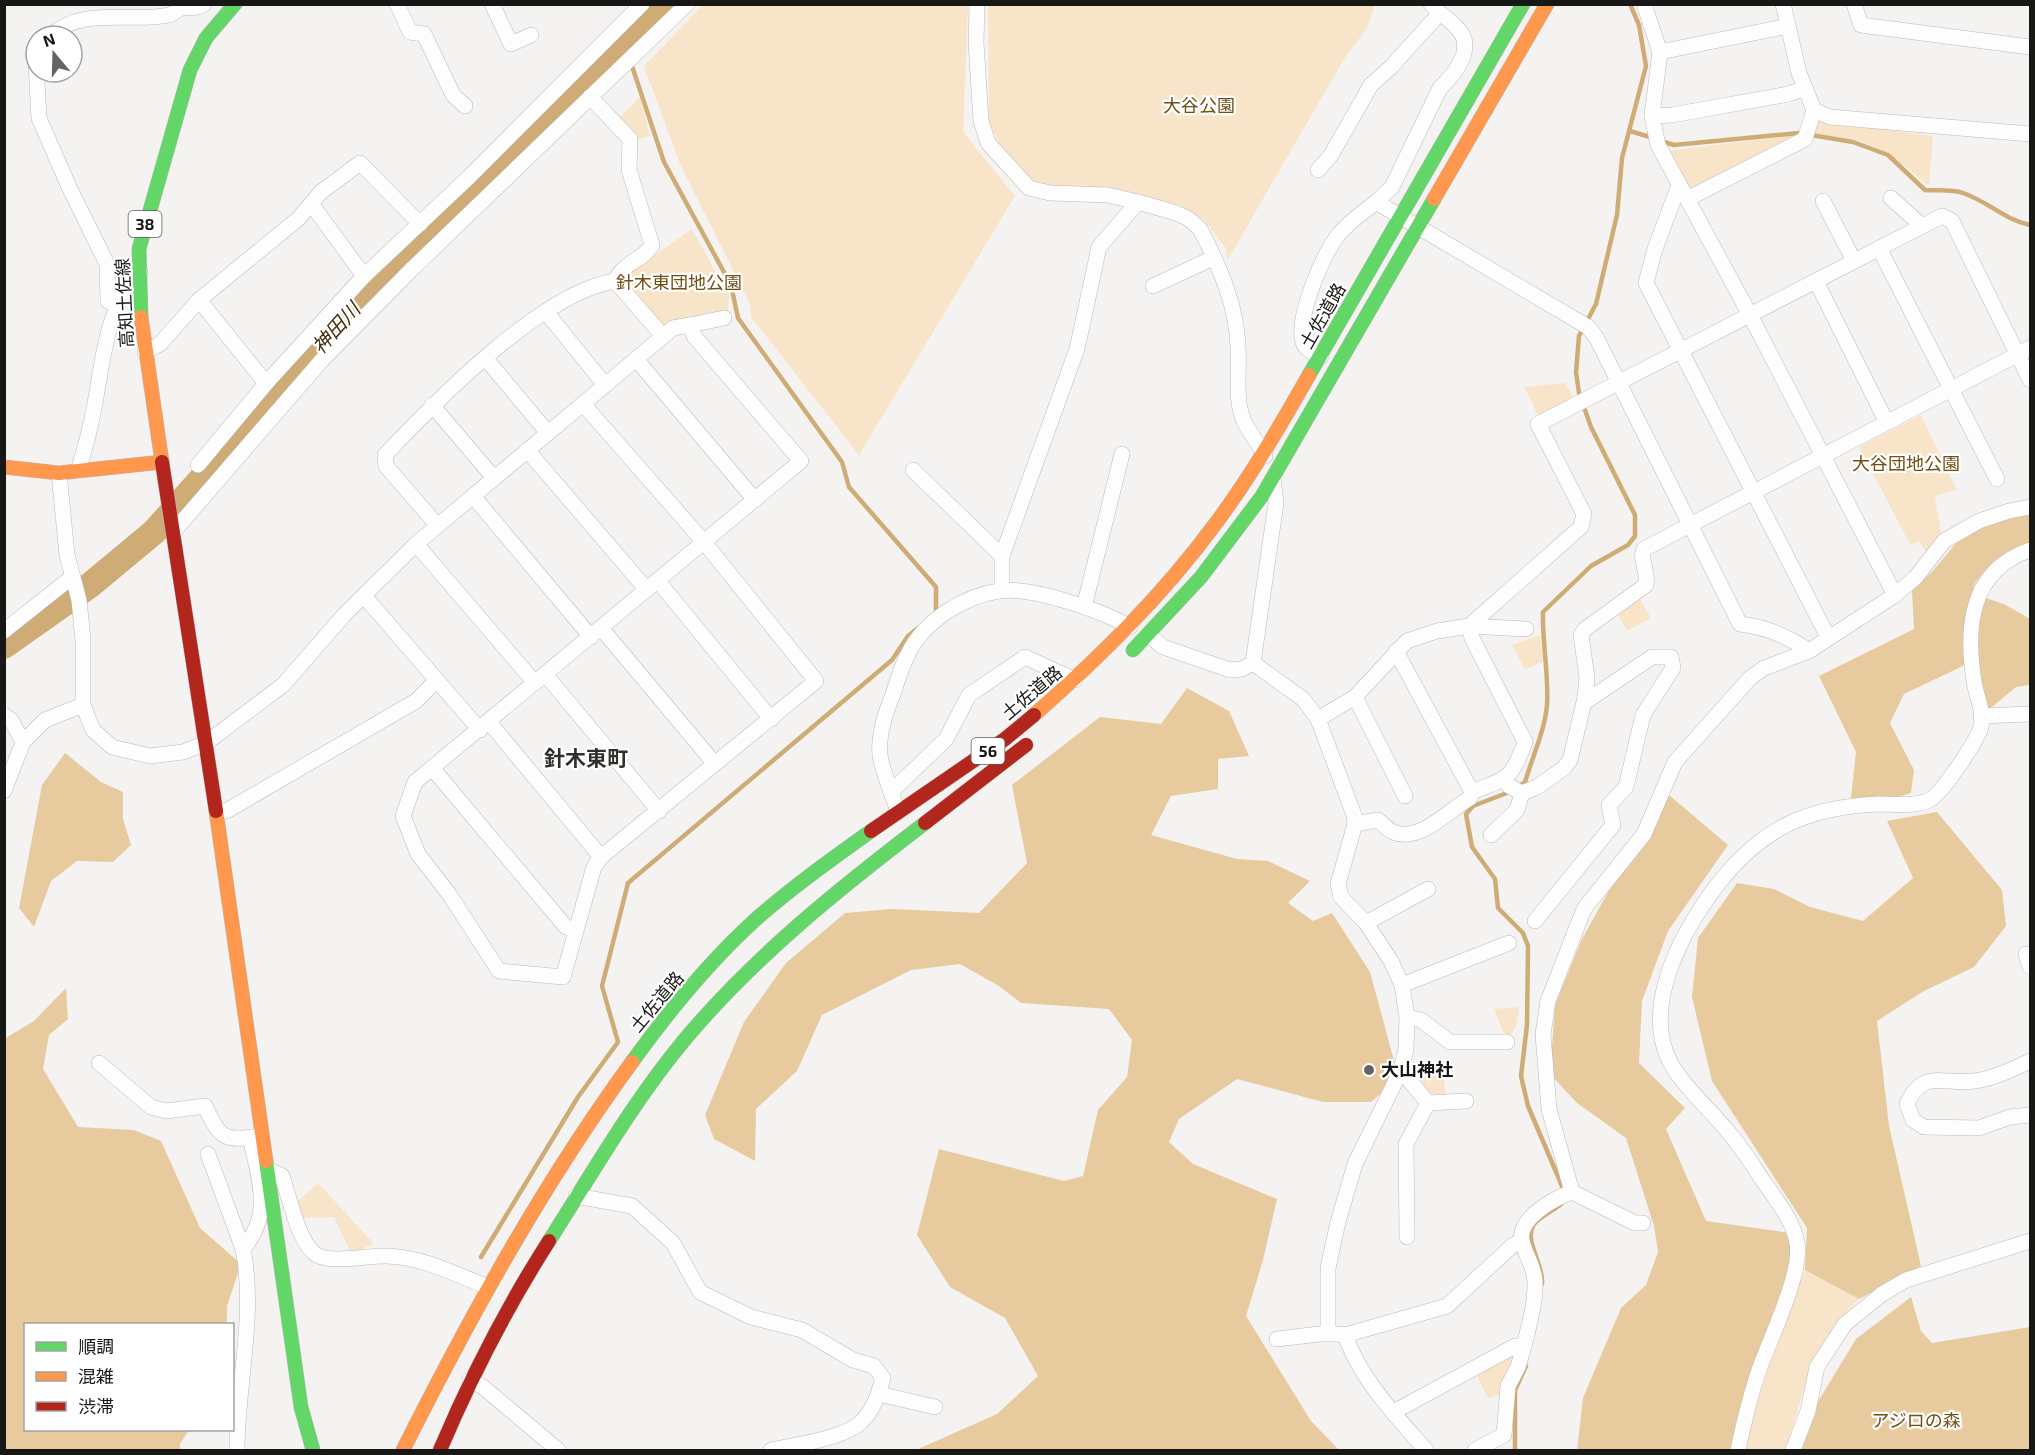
<svg xmlns="http://www.w3.org/2000/svg" width="2035" height="1455" viewBox="0 0 2035 1455" font-family="'Exo 2','Noto Sans JP',sans-serif">
  <style>
    .green { fill: #f8e4c8 }
    .forest { fill: #e7ca9e }
    .lines { fill: none; stroke-linecap: round; stroke-linejoin: round }
    .stream { stroke: #cfac76; stroke-width: 4.5 }
    .river { stroke: #cfac76; stroke-width: 26 }
    .street-casing { stroke: #bbbab8; stroke-width: 16 }
    .fast-casing { stroke: #bbbab8; stroke-width: 15 }
    .slow-casing { stroke: #bbbab8; stroke-width: 15 }
    .jam-casing { stroke: #bbbab8; stroke-width: 15 }
    .street { stroke: #fefdfd; stroke-width: 15 }
    .fast { stroke: #63d668; stroke-width: 14 }
    .slow { stroke: #ff974d; stroke-width: 14 }
    .jam { stroke: #b3261e; stroke-width: 14 }
    .poi-dot { fill: #656462; stroke: #fff; stroke-width: 2 }
    .labels { text-anchor: middle; stroke-width: 4.5; stroke-linejoin: round; paint-order: stroke }
    .shield { fill: #fff; stroke: #5d5d5b; stroke-width: 1.5 }
    .shield-label { font-size: 16px; font-weight: bold; fill: #171715 }
    .park-label { font-size: 18px; fill: #704e14; stroke: #fff }
    .street-label { font-size: 18px; fill: #171715; stroke: #fff }
    .poi-label { font-size: 18px; font-weight: bold; fill: #171715; stroke: #fff; text-anchor: start }
    .water-label { font-size: 20px; font-style: italic; fill: #463110; stroke: #fff }
    .quarter-label { font-size: 21px; font-weight: bold; fill: #312f2c; stroke: #fff }
  </style>
  <rect width="100%" height="100%" fill="#f5f3f1"/>
  <g class="green">
    <polygon points="703,5 968,5 963,132 1015,196 859,455 751,317 750,304 680,164 644,66"/>
    <polygon points="988,5 1375,5 1367,28 1344,59 1227,261 1226,248 1204,220 1182,206 1107,189 1048,186 1031,180 1000,144 989,123"/>
    <polygon points="640,97 650,136 636,140 619,118"/>
    <path d="M1817 120 1933 136 1929 186C1884 148 1874 140 1813 134Z"/>
    <polygon points="1796,135 1799,138 1689,191 1668,151"/>
    <polygon points="692,229 729,296 728,311 673,321 662,328 624,277"/>
    <polygon points="1565,383 1573,397 1538,416 1525,387"/>
    <polygon points="1921,415 1957,490 1935,496 1942,539 1928,556 1920,542 1910,544 1859,447"/>
    <polygon points="1639,597 1651,618 1627,631 1617,613"/>
    <polygon points="1540,635 1543,661 1525,670 1512,645"/>
    <polygon points="1519,1007 1516,1027 1506,1039 1494,1009"/>
    <polygon points="1413,1070 1443,1071 1446,1094 1429,1094"/>
    <polygon points="318,1183 374,1244 351,1253 334,1217 302,1218 297,1202"/>
    <path d="M1805 1270 1859 1299C1811 1346 1805 1386 1787 1448L1783 1450H1743L1778 1336Z"/>
    <polygon points="1518,1351 1501,1394 1488,1398 1475,1372"/>
  </g>
  <g class="forest">
    <path d="M2030 511V544C2011 556 1982 566 1973 588L1986 598 2004 604 2030 619V685L2016 687 1987 711 1965 665 1904 694 1890 723 1914 770 1911 793C1893 799 1870 805 1851 798L1856 752 1819 676 1914 629 1912 590 1932 572 1957 542 1988 524Z"/>
    <polygon points="1187,688 1229,711 1249,756 1218,759 1218,789 1171,796 1151,835 1237,859 1268,861 1310,881 1288,903 1313,921 1332,913 1370,972 1396,1068 1385,1090 1371,1102 1323,1102 1237,1079 1179,1119 1169,1142 1193,1164 1277,1199 1263,1260 1246,1316 1311,1421 1339,1450 916,1450 997,1414 1038,1376 1005,1318 950,1287 917,1235 939,1149 1064,1181 1083,1176 1098,1110 1127,1077 1132,1040 1109,1009 1021,1003 999,986 960,964 911,970 822,1015 797,1071 756,1109 755,1161 714,1139 705,1115 744,1022 786,963 845,913 892,909 979,913 1027,863 1012,785 1100,717 1161,724"/>
    <polygon points="65,753 101,782 123,792 123,819 131,845 113,862 77,861 51,881 34,927 19,908 42,785"/>
    <polygon points="1669,795 1728,845 1668,931 1642,1001 1639,1063 1685,1108 1666,1129 1706,1221 1790,1233 1792,1266 1731,1450 1577,1450 1583,1398 1621,1308 1646,1285 1658,1252 1654,1226 1626,1138 1577,1103 1550,1074 1555,1005 1582,939 1611,887"/>
    <polygon points="1937,812 2002,890 2006,926 1974,967 1924,991 1877,1021 1889,1126 1921,1266 1859,1299 1805,1270 1807,1228 1712,1081 1692,997 1698,938 1737,883 1774,889 1810,907 1863,921 1913,878 1887,821"/>
    <polygon points="66,988 68,1019 49,1035 43,1069 78,1127 134,1130 161,1141 200,1228 241,1264 227,1306 227,1324 26,1324 26,1430 189,1430 180,1444 180,1450 5,1450 4,1039 34,1021"/>
    <polygon points="1911,1297 1921,1331 1932,1343 2030,1327 2030,1450 1801,1450 1816,1405 1856,1339"/>
  </g>
  <g class="lines">
    <g class="stream">
      <polyline points="625,45 664,162 731,285 738,318 842,462 849,487 936,587 936,612"/>
      <polyline points="1630,131 1653,138"/>
      <path d="M1661 141 1674 145 1799 133 1853 142 1888 155 1925 190C1937 191 1952 189 1963 193 1989 202 2003 219 2030 225"/>
      <path d="M1519 786 1525 782C1532 758 1545 730 1547 705 1549 674 1542 643 1543 612L1591 566 1628 545 1635 536V515L1591 427 1579 393 1576 372 1579 336 1596 304 1617 215 1622 158 1646 66 1639 25 1630 4"/>
      <polyline points="1512,791 1473,806 1466,814 1472,847 1495,879 1498,908 1523,933 1528,946 1527,1025 1521,1076 1528,1106 1565,1193"/>
      <polyline points="481,1257 578,1097 618,1042 602,986 628,883 892,660 908,636 918,628"/>
      <path d="M1542 1284C1544 1263 1523 1241 1534 1224 1540 1217 1554 1210 1561 1204"/>
      <polyline points="1515,1450 1515,1390 1526,1366"/>
    </g>
    <polyline class="river" points="4,646 89,586 154,532 367,294 666,4"/>
    <defs>
      <g id="street">
        <polyline points="397,4 410,32 424,34 453,95 465,106"/>
        <polyline points="492,4 511,44 531,35"/>
        <path d="M977 4 976 43 981 121 988 143 1029 188 1050 193 1108 195 1138 202 1176 213 1189 219 1200 229C1219 265 1237 306 1238 347 1240 370 1234 399 1244 421 1249 433 1259 443 1265 456"/>
        <path d="M1431 4C1439 14 1448 18 1456 27 1477 46 1456 73 1440 88L1392 187 1376 202 1588 327 1596 337 1740 624C1766 627 1788 636 1809 651"/>
        <polyline points="1644,4 1660,52 1652,116 1658,145 1750,315 1895,595"/>
        <polyline points="1783,4 1799,73 1814,110 1830,117 2030,134"/>
        <polyline points="1854,4 1861,25 2030,47"/>
        <path d="M51 36C81 6 132 23 169 15 173 14 177 10 181 8 189 6 197 10 204 4"/>
        <polyline points="1660,52 1788,26"/>
        <polyline points="36,65 39,118 69,187 107,264 108,301 118,306"/>
        <path d="M590 97 630 139 629 170 652 245C643 261 624 261 615 281"/>
        <polyline points="1652,116 1672,115 1789,94 1805,88"/>
        <polyline points="1318,170 1331,155 1371,85 1391,67 1439,14"/>
        <polyline points="1679,185 1655,249 1646,283 1828,637"/>
        <polyline points="1891,198 1922,226"/>
        <polyline points="1687,199 1805,139 1814,110"/>
        <polyline points="1823,201 1854,261"/>
        <polyline points="1879,248 1997,479"/>
        <polyline points="364,276 470,176 642,4"/>
        <polyline points="1816,281 1886,421"/>
        <polyline points="1153,286 1213,258"/>
        <polyline points="199,300 261,377 268,381"/>
        <polyline points="546,312 605,385"/>
        <polyline points="690,325 724,318"/>
        <polyline points="145,352 160,344 199,300 298,219 321,192 360,163 420,224"/>
        <path d="M1321 356C1314 353 1305 350 1303 342 1296 318 1323 252 1340 233 1350 221 1364 212 1376 202"/>
        <polyline points="486,359 548,433"/>
        <polyline points="636,359 755,500"/>
        <polyline points="432,405 494,478"/>
        <polyline points="527,450 647,590"/>
        <polyline points="198,465 268,381 364,276 312,205"/>
        <polyline points="913,470 1002,556"/>
        <path d="M78 471C85 449 91 426 95 403 103 359 107 305 140 272"/>
        <polyline points="59,473 67,555 79,600 83,640 83,705 93,730 112,747 150,756 183,752 206,743 283,685 345,614 416,544 673,328 690,325 694,336 801,461 415,782 403,816 418,854 449,894 499,971 563,977 594,867 601,857 816,681 704,542 583,404"/>
        <polyline points="473,496 591,637"/>
        <path d="M437 525 386 466 385 455C436 401 542 292 615 281L663 336"/>
        <polyline points="174,531 322,360 411,270 687,4"/>
        <polyline points="416,544 535,683"/>
        <polyline points="658,581 771,719"/>
        <polyline points="1002,590 1002,556 1077,349 1099,247 1138,202"/>
        <polyline points="364,596 480,730"/>
        <polyline points="1084,607 1122,454"/>
        <polyline points="601,628 715,764"/>
        <polyline points="4,631 72,577"/>
        <polyline points="1149,635 1163,647 1230,670 1242,669 1253,663"/>
        <path d="M1396 651 1472 792C1509 777 1511 780 1525 742L1472 638 1469 626 1526 629"/>
        <polyline points="1253,663 1303,699 1318,719 1354,815 1355,824 1338,884 1341,897 1366,923 1391,961 1402,985 1407,1017 1406,1049 1401,1070 1355,1164 1338,1222 1328,1268 1328,1333 1345,1335 1447,1306 1513,1245 1522,1241"/>
        <polyline points="1253,663 1276,503 1273,479"/>
        <polyline points="545,674 659,811"/>
        <polyline points="1355,697 1405,796"/>
        <path d="M1585 698 1587 678 1581 635 1585 629 1646 585C1649 572 1639 560 1644 549L2030 348"/>
        <polyline points="4,715 11,720 23,742"/>
        <polyline points="1981,716 2030,714"/>
        <polyline points="1318,719 1355,697 1407,641 1437,631 1469,626 1581,527 1584,514 1538,424 1942,216 1952,221 2030,380"/>
        <polyline points="489,722 601,857"/>
        <polyline points="432,768 566,927 575,930"/>
        <polyline points="1505,779 1509,786 1522,793 1537,787 1564,768 1570,760 1585,698 1588,700 1652,657 1671,657 1673,668 1643,715 1626,787 1609,805 1613,825 1535,921"/>
        <polyline points="4,791 23,742 45,720 83,705"/>
        <polyline points="891,792 946,739 969,695 1025,657 1075,680"/>
        <path d="M898 811C892 794 883 774 880 755 878 736 885 714 892 697 897 683 901 667 908 654 924 621 964 596 999 591 1031 586 1103 611 1130 627"/>
        <polyline points="217,813 228,810 416,701 436,681"/>
        <path d="M1355 824 1378 820C1383 824 1388 830 1393 832 1420 843 1449 810 1470 798L1472 792"/>
        <polyline points="1491,835 1517,810 1522,793"/>
        <polyline points="1366,923 1428,889"/>
        <polyline points="2026,954 2030,967"/>
        <polyline points="1402,985 1509,943"/>
        <polyline points="1407,1017 1421,1020 1450,1042 1507,1042"/>
        <path d="M2030 1061C2013 1069 1993 1079 1974 1081 1943 1085 1923 1068 1907 1104L1913 1120 1924 1127 1979 1128 2010 1117 2030 1115"/>
        <path d="M99 1063 151 1107 166 1111 205 1106C220 1138 223 1142 260 1136"/>
        <polyline points="1401,1070 1428,1103 1406,1144 1407,1237"/>
        <polyline points="1428,1103 1466,1101"/>
        <polyline points="208,1154 243,1249"/>
        <path d="M268 1169 282 1176C289 1196 298 1240 314 1253 327 1265 369 1255 387 1256 422 1257 455 1274 488 1287"/>
        <polyline points="1572,1192 1635,1223 1643,1223"/>
        <path d="M576 1196 632 1206 673 1243 700 1292 751 1317 802 1330 853 1360 874 1366 883 1378C879 1392 874 1409 863 1420 848 1438 794 1445 771 1450"/>
        <path d="M1345 1335C1361 1380 1395 1415 1426 1450"/>
        <polyline points="1277,1339 1328,1333"/>
        <path d="M1524 1346C1529 1325 1536 1302 1535 1281 1534 1265 1525 1255 1522 1241 1517 1218 1555 1198 1572 1192L1549 1109 1543 1034 1548 1001 1584 909 1644 834 1675 762 1750 678 1764 668 1809 651 1895 595 1916 577 1944 541 1979 521 2009 511 2030 507"/>
        <polyline points="470,1380 483,1387 558,1450"/>
        <polyline points="879,1394 935,1407"/>
        <polyline points="1394,1414 1399,1409 1515,1346 1524,1346 1518,1367 1508,1386 1504,1435 1475,1450"/>
        <path d="M237 1450C237 1384 256 1315 243 1249 273 1214 259 1179 250 1137"/>
        <path d="M1738 1450C1743 1426 1749 1401 1757 1376 1767 1344 1803 1274 1797 1243 1793 1220 1777 1201 1764 1182 1753 1166 1743 1149 1730 1134 1711 1110 1685 1089 1670 1062 1641 1005 1683 930 1718 884 1763 827 1808 807 1879 804 1894 804 1918 807 1931 799 1942 792 1953 773 1961 763 1967 753 1978 738 1981 727 1984 713 1978 700 1975 687 1965 631 1968 571 2030 550"/>
        <polyline points="1793,1450 1808,1411 1817,1367 1845,1324 1882,1294 1906,1280 2030,1241"/>
      </g>
      <g id="fast">
        <polyline points="141,317 139,249 190,70 206,38 235,4"/>
        <polyline points="1309,375 1523,4"/>
        <polyline points="1133,650 1201,577 1262,496 1434,199"/>
        <path d="M632 1062C668 1012 709 962 755 920 791 888 832 859 871 831"/>
        <polyline points="266,1161 301,1407 313,1450"/>
        <path d="M549 1241C593 1172 634 1100 686 1038 756 955 840 888 925 823"/>
      </g>
      <g id="slow">
        <polyline points="1434,199 1547,4"/>
        <polyline points="4,467 59,473 162,462 141,317"/>
        <path d="M1034 715C1101 656 1163 595 1216 523 1251 476 1280 426 1309 375"/>
        <polyline points="216,811 266,1161"/>
        <path d="M403 1450C471 1315 543 1184 632 1062"/>
      </g>
      <g id="jam">
        <polyline points="162,462 216,811"/>
        <polyline points="925,823 1026,745"/>
        <polyline points="871,831 1005,739 1034,715"/>
        <path d="M440 1450C471 1377 506 1308 549 1241"/>
      </g>
    </defs>
    <use href="#street" class="street-casing"/>
    <use href="#fast" class="fast-casing"/>
    <use href="#slow" class="slow-casing"/>
    <use href="#jam" class="jam-casing"/>
    <use href="#street" class="street"/>
    <use href="#fast" class="fast"/>
    <use href="#slow" class="slow"/>
    <use href="#jam" class="jam"/>
  </g>
  <circle class="poi-dot" cx="1369" cy="1070" r="6"/>
  <g class="labels">
    <g class="shield">
      <rect x="128.5" y="211" width="33" height="26" rx="4.5"/>
      <rect x="971.5" y="738" width="33" height="26" rx="4.5"/>
    </g>
    <g class="shield-label">
      <text x="145" y="230">38</text>
      <text x="988" y="757">56</text>
    </g>
    <g class="park-label">
      <text x="1199" y="112">大谷公園</text>
      <text x="679" y="289">針木東団地公園</text>
      <text x="1906" y="470">大谷団地公園</text>
      <text x="1916" y="1427">アジロの森</text>
    </g>
    <g class="street-label">
      <text transform="translate(125 303) rotate(-93)" y="6">高知土佐線</text>
      <text transform="translate(1323 316) rotate(-60)" y="6">土佐道路</text>
      <text transform="translate(1032 693) rotate(-40)" y="6">土佐道路</text>
      <text transform="translate(657 1002) rotate(-50)" y="6">土佐道路</text>
    </g>
    <g class="poi-label">
      <text x="1381" y="1076">大山神社</text>
    </g>
    <g class="water-label">
      <text transform="translate(336 328) rotate(-48)" y="7">神田川</text>
    </g>
    <g class="quarter-label">
      <text x="586" y="766">針木東町</text>
    </g>
  </g>
  <rect width="2035" height="1455" fill="none" stroke="#171715" stroke-width="12"/>
  <rect x="24" y="1323" width="210" height="108" fill="#ffffff" stroke="#a2a2a1" stroke-width="1.5"/>
  <rect x="36" y="1342" width="30" height="9" fill="#63d668" stroke="#a2a2a1" stroke-width="1.5"/>
  <text x="78" y="1353" font-size="18" fill="#171715">順調</text>
  <rect x="36" y="1372" width="30" height="9" fill="#ff974d" stroke="#a2a2a1" stroke-width="1.5"/>
  <text x="78" y="1383" font-size="18" fill="#171715">混雑</text>
  <rect x="36" y="1402" width="30" height="9" fill="#b3261e" stroke="#a2a2a1" stroke-width="1.5"/>
  <text x="78" y="1413" font-size="18" fill="#171715">渋滞</text>
  <g transform="translate(54 54) rotate(341)"><circle r="28" fill="#ffffff" stroke="#a2a2a1" stroke-width="1.5"/>
  <path d="M0-4.5L10 22L0 15L-10 22Z" fill="#656462"/>
  <text y="-9" font-size="16" font-weight="bold" text-anchor="middle" fill="#171715">N</text>
  </g>
</svg>
